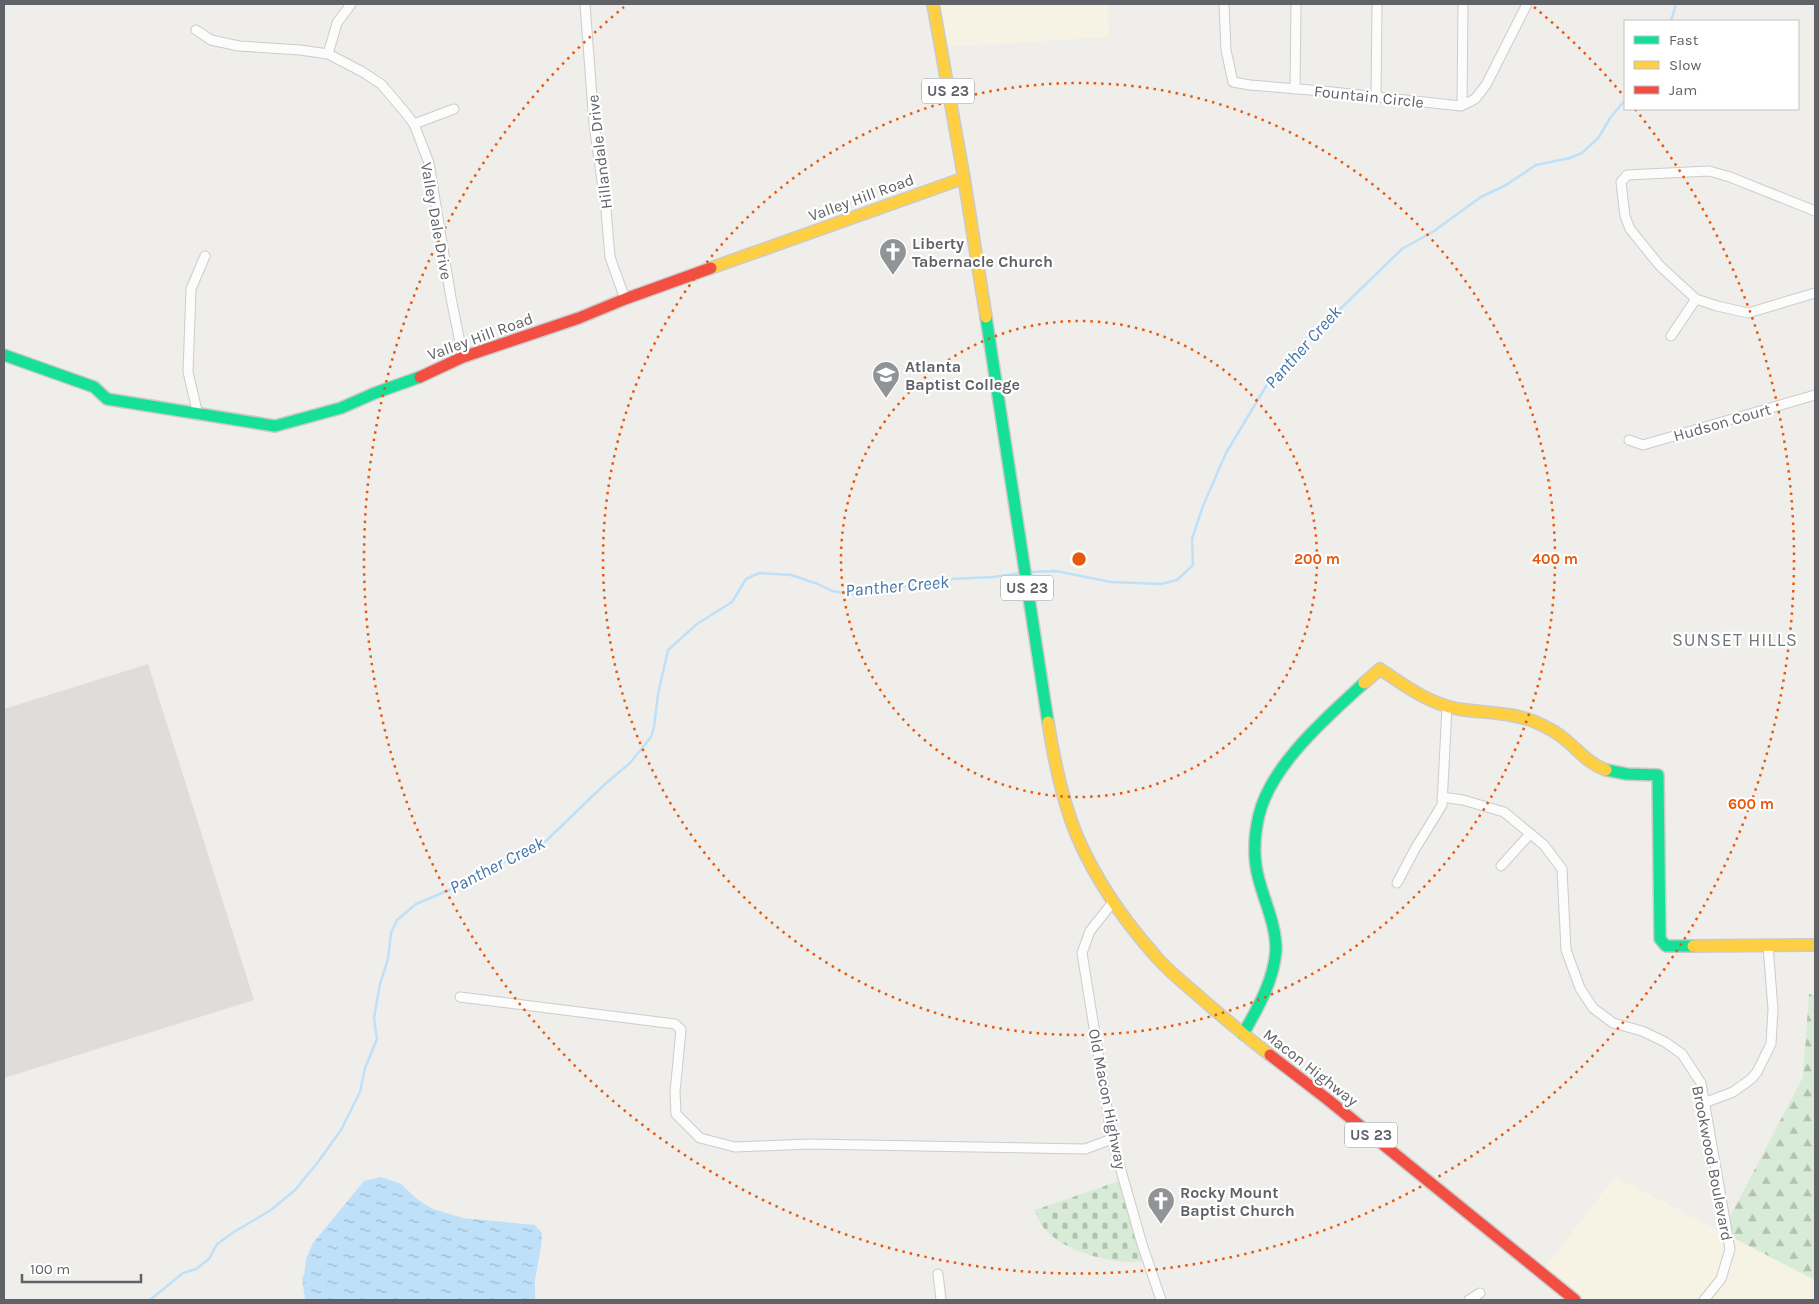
<svg xmlns="http://www.w3.org/2000/svg" width="1819" height="1304" viewBox="0 0 1819 1304" font-family="Karla,sans-serif">
  <style>
    .commercial { fill: #f7f3e4 }
    .industrial { fill: #dfddda }
    .forest { fill: url(#forest-firs) }
    .cemetery { fill: url(#cemetery-stones) }
    .water { fill: url(#water-ripples) }
    .lines { fill: none; stroke-linecap: round; stroke-linejoin: round }
    .stream { stroke: #bfe0f9; stroke-width: 2.5 }
    .street-casing { stroke: #cbcccc; stroke-width: 11 }
    .fast-casing { stroke: #cacacb; stroke-width: 14 }
    .slow-casing { stroke: #cacacb; stroke-width: 14 }
    .jam-casing { stroke: #cacacb; stroke-width: 14 }
    .street { stroke: #fdfcfc; stroke-width: 9 }
    .fast { stroke: #16e098; stroke-width: 11 }
    .slow { stroke: #ffcf43; stroke-width: 11 }
    .jam { stroke: #f24e42; stroke-width: 11 }
    .ring { fill: none; stroke: #e8590c; stroke-width: 2.5; stroke-dasharray: 2.5 5 }
    .labels { text-anchor: middle; stroke-width: 4.5; stroke-linejoin: round; paint-order: stroke }
    .shield { fill: #fff; stroke: #8f9295; stroke-width: 1 }
    .shield-label { font-size: 15px; font-weight: bold; fill: #5f6368 }
    .street-label { font-size: 16px; fill: #5f6368; stroke: #fff }
    .poi-label { font-size: 16px; font-weight: bold; fill: #5f6368; stroke: #fff; text-anchor: start }
    .water-label { font-size: 18px; font-style: italic; fill: #4174aa; stroke: #fff }
    .neighbourhood-label { font-size: 18px; letter-spacing: 1px; fill: #70757a; stroke: #fff }
    .centre { fill: #e8590c; stroke: #fff; stroke-width: 2.5 }
    .ring-label { font-size: 15px; text-anchor: middle; font-weight: bold; fill: #e8590c; stroke: #fff; stroke-width: 4.5; stroke-linejoin: round; paint-order: stroke }
  </style>
  <defs>
    <pattern id="forest-firs" width="22" height="20" patternUnits="userSpaceOnUse" patternTransform="scale(1.25)"><rect width="22" height="20" fill="#d8ebd6"/><path d="M5 1l3.5 6h-7zM16 11l3.5 6h-7z" fill="#b2c2b1"/></pattern>
    <pattern id="cemetery-stones" width="16" height="16" patternUnits="userSpaceOnUse" patternTransform="scale(1.25)"><rect width="16" height="16" fill="#d8ebd6"/><path d="M2 7V4a2 2 0 0 1 4 0v3zM10 15v-3a2 2 0 0 1 4 0v3z" fill="#b2c2b1"/></pattern>
    <pattern id="water-ripples" width="26" height="14" patternUnits="userSpaceOnUse" patternTransform="scale(1.25)"><rect width="26" height="14" fill="#bfe0f9"/><path d="M2 4q2-2 4 0t4 0M15 11q2-2 4 0t4 0" fill="none" stroke="#9eb9cd"/></pattern>
  </defs>
  <rect width="100%" height="100%" fill="#efeeea"/>
  <g class="commercial">
    <polygon points="939,4 1108,4 1109,37 948,47"/>
    <polygon points="1615,1177 1815,1280 1815,1300 1577,1300 1541,1272"/>
  </g>
  <polygon class="industrial" points="148,664 254,1000 4,1078 4,709"/>
  <polygon class="forest" points="1809,994 1815,994 1815,1280 1722,1232 1803,1077"/>
  <path class="cemetery" d="M1119 1181 1143 1261C1114 1266 1057 1250 1041 1224 1038 1220 1037 1214 1035 1210Z"/>
  <polygon class="water" points="381,1177 401,1184 417,1199 433,1209 463,1218 535,1225 542,1233 541,1246 535,1280 535,1300 305,1300 302,1278 304,1275 306,1259 313,1243 364,1181"/>
  <g class="lines">
    <g class="stream">
      <polyline points="1671,21 1676,4"/>
      <polyline points="1029,572 1056,571 1111,582 1161,584 1177,580 1193,565 1192,539 1203,506 1226,453 1271,378 1314,330 1335,314 1402,249 1434,231 1481,197 1506,185 1536,165 1570,158 1582,153 1599,137 1610,118 1625,100"/>
      <polyline points="150,1300 183,1273 196,1269 209,1259 217,1244 234,1232 271,1210 295,1190 318,1162 341,1130 360,1092 365,1068 377,1039 374,1018 380,984 388,959 391,933 397,920 416,904 461,885 493,866 517,857 547,840 605,784 630,763 651,737 654,727 658,694 668,650 697,624 732,602 746,579 759,573 791,575 818,584 832,591 850,594 952,579 993,577 1021,573"/>
    </g>
    <defs>
      <g id="street">
        <polyline points="585,4 594,124 606,210 610,257 625,299"/>
        <polyline points="1224,4 1226,50 1233,82 1250,85 1323,91 1461,106 1475,99 1486,85 1527,4"/>
        <polyline points="196,30 211,40 239,46 300,50 328,54 361,71 381,84 404,111 414,124 429,163 451,298 463,357"/>
        <polyline points="328,54 337,23 351,4"/>
        <polyline points="1295,89 1296,4"/>
        <polyline points="1376,97 1377,4"/>
        <polyline points="1462,105 1463,4"/>
        <polyline points="414,124 454,109"/>
        <polyline points="1815,211 1730,177 1709,171 1627,175 1621,182 1625,216 1630,229 1660,266 1696,299 1717,306 1748,313 1815,293"/>
        <polyline points="1671,336 1696,299"/>
        <polyline points="198,415 188,372 191,289 205,256"/>
        <polyline points="1629,440 1643,445 1815,395"/>
        <polyline points="1442,797 1463,800 1504,812 1544,845 1562,869 1566,950 1580,988 1593,1008 1613,1023 1642,1031 1665,1042 1682,1054 1701,1083 1730,1249 1721,1279 1704,1300"/>
        <polyline points="1501,866 1530,834"/>
        <polyline points="1397,883 1415,849 1442,805 1447,707"/>
        <polyline points="1113,902 1090,931 1082,953 1112,1139 1142,1244 1161,1300"/>
        <polyline points="460,997 675,1024 681,1030 675,1092 676,1114 700,1138 735,1147 809,1144 1085,1149 1112,1139"/>
        <polyline points="1704,1103 1733,1092 1751,1079 1757,1072 1771,1044 1773,1009 1768,946"/>
        <polyline points="938,1274 941,1300"/>
        <polyline points="1469,1300 1480,1293"/>
      </g>
      <g id="fast">
        <polyline points="986,317 1048,722"/>
        <polyline points="4,355 94,387 107,399 275,426 341,408 375,393 420,377"/>
        <polyline points="1606,770 1627,774 1658,775 1660,939 1666,946 1693,946"/>
        <path d="M1243 1034C1258 1008 1274 980 1276 950 1276 925 1265 903 1259 880 1253 859 1254 836 1259 815 1271 765 1327 717 1364 683"/>
      </g>
      <g id="slow">
        <polyline points="933,4 964,178 986,317"/>
        <polyline points="711,268 964,178"/>
        <path d="M1364 683 1380 669C1405 686 1428 703 1458 709 1483 713 1509 712 1533 721 1545 726 1557 732 1567 741 1580 752 1589 764 1606 770"/>
        <path d="M1048 722C1054 760 1062 800 1077 836 1095 878 1123 919 1153 953 1165 968 1180 980 1194 992 1219 1014 1244 1035 1270 1055"/>
        <polyline points="1693,946 1815,945"/>
      </g>
      <g id="jam">
        <polyline points="420,377 463,357 579,318 625,299 711,268"/>
        <polyline points="1270,1055 1327,1099 1575,1300"/>
      </g>
    </defs>
    <use href="#street" class="street-casing"/>
    <use href="#fast" class="fast-casing"/>
    <use href="#slow" class="slow-casing"/>
    <use href="#jam" class="jam-casing"/>
    <use href="#street" class="street"/>
    <use href="#fast" class="fast"/>
    <use href="#slow" class="slow"/>
    <use href="#jam" class="jam"/>
  </g>
  <g class="ring">
    <circle cx="1079" cy="559" r="238"/>
    <circle cx="1079" cy="559" r="476"/>
    <path d="M1534 7A715 715 0 0 1 1623 95M1635 109A715 715 0 1 1 624 7"/>
  </g>
  <defs>
    <symbol id="church-pin" viewBox="-11 -11 22 30"><path d="M0 17L-7.5 6A9.5 9.5 0 1 1 7.5 6Z" fill="#919496" stroke="#fff"/><path d="M-1.2-6h2.4v3.5h3.3v2.4h-3.3V6h-2.4V-.1h-3.3v-2.4h3.3Z" fill="#fff"/></symbol>
    <symbol id="school-pin" viewBox="-11 -11 22 30"><path d="M0 17L-7.5 6A9.5 9.5 0 1 1 7.5 6Z" fill="#919496" stroke="#fff"/><path d="M0-5L7-2L0 1L-7-2ZM-4 1L0 2.5L4 1V4Q0 6-4 4Z" fill="#fff"/></symbol>
  </defs>
  <g fill-rule="evenodd">
    <use href="#church-pin" x="877" y="236" width="32" height="43"/>
    <use href="#school-pin" x="870" y="359" width="32" height="43"/>
    <use href="#church-pin" x="1145" y="1185" width="32" height="43"/>
  </g>
  <g class="labels">
    <g class="shield">
      <rect x="922" y="78.5" width="52" height="25" rx="4"/>
      <rect x="1001" y="575.5" width="52" height="25" rx="4"/>
      <rect x="1345" y="1122.5" width="52" height="25" rx="4"/>
    </g>
    <g class="shield-label">
      <text x="948" y="96">US 23</text>
      <text x="1027" y="593">US 23</text>
      <text x="1371" y="1140">US 23</text>
    </g>
    <g class="street-label">
      <text transform="translate(1369 96) rotate(6)" y="6">Fountain Circle</text>
      <text transform="translate(599 152) rotate(-97)" y="6">Hillandale Drive</text>
      <text transform="translate(861 197) rotate(-20)" y="6">Valley Hill Road</text>
      <text transform="translate(437 221) rotate(80)" y="6">Valley Dale Drive</text>
      <text transform="translate(480 336) rotate(-20)" y="6">Valley Hill Road</text>
      <text transform="translate(1722 422) rotate(-16)" y="6">Hudson Court</text>
      <text transform="translate(1311 1067) rotate(38)" y="6">Macon Highway</text>
      <text transform="translate(1108 1099) rotate(79)" y="6">Old Macon Highway</text>
      <text transform="translate(1713 1163) rotate(79)" y="6">Brookwood Boulevard</text>
    </g>
    <g class="poi-label">
      <text x="912" y="249">Liberty<tspan x="912" dy="18">Tabernacle Church</tspan></text>
      <text x="905" y="372">Atlanta<tspan x="905" dy="18">Baptist College</tspan></text>
      <text x="1180" y="1198">Rocky Mount<tspan x="1180" dy="18">Baptist Church</tspan></text>
    </g>
    <g class="water-label">
      <text transform="translate(1303 347) rotate(-48)" y="6">Panther Creek</text>
      <text transform="translate(897 586) rotate(-5)" y="6">Panther Creek</text>
      <text transform="translate(497 865) rotate(-27)" y="6">Panther Creek</text>
    </g>
    <g class="neighbourhood-label">
      <text x="1735" y="646">SUNSET HILLS</text>
    </g>
  </g>
  <circle cx="1079" cy="559" r="8" class="centre"/>
  <g class="ring-label">
    <text x="1317" y="564">200 m</text>
    <text x="1555" y="564">400 m</text>
    <text x="1751" y="809">600 m</text>
  </g>
  <rect width="1819" height="1304" fill="none" stroke="#5f6368" stroke-width="10"/>
  <rect x="1624" y="20" width="175" height="90" fill="#ffffff" stroke="#bfc1c3"/>
  <rect x="1634" y="36" width="25" height="8" fill="#16e098" stroke="#bfc1c3"/>
  <text x="1669" y="45" font-size="15" fill="#5f6368">Fast</text>
  <rect x="1634" y="61" width="25" height="8" fill="#ffcf43" stroke="#bfc1c3"/>
  <text x="1669" y="70" font-size="15" fill="#5f6368">Slow</text>
  <rect x="1634" y="86" width="25" height="8" fill="#f24e42" stroke="#bfc1c3"/>
  <text x="1669" y="95" font-size="15" fill="#5f6368">Jam</text>
  <path d="M22 1274v8h119v-8" fill="none" stroke="#5f6368" stroke-width="2.5"/>
  <text x="30" y="1274" font-size="15" fill="#5f6368" stroke="#ffffff" stroke-width="4" paint-order="stroke">100 m</text>
</svg>
